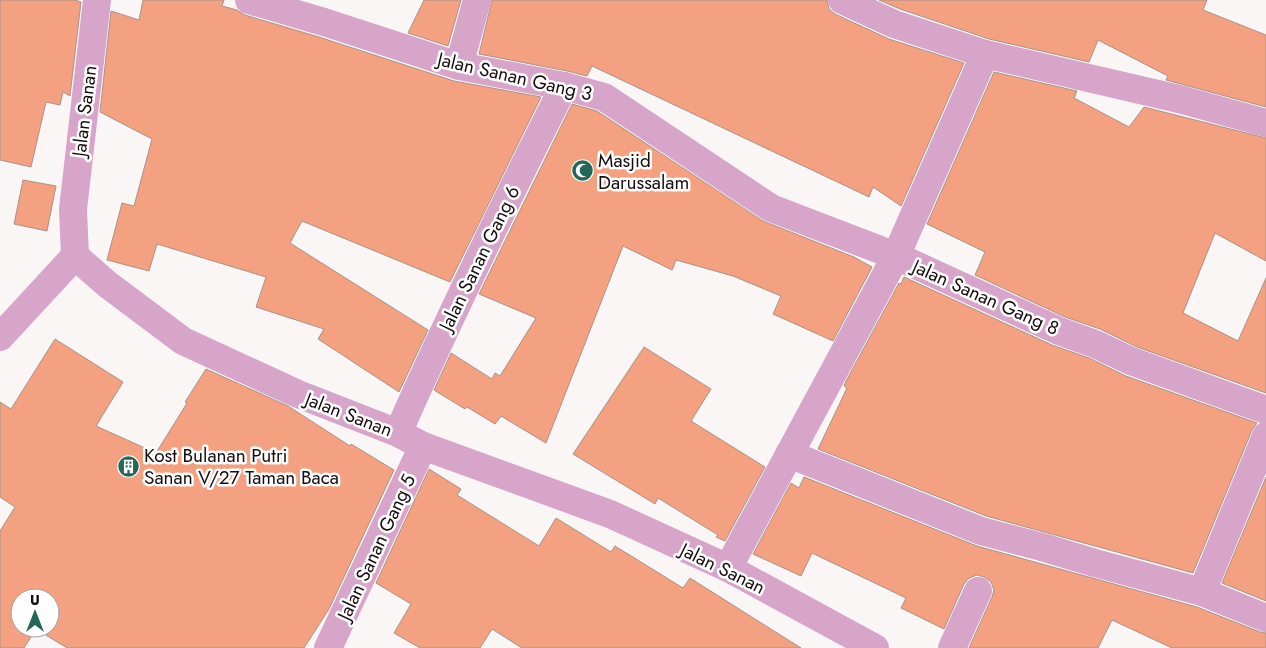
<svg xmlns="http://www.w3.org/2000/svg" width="1266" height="648" viewBox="0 0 1266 648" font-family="Jost,sans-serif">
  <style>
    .building { fill: #f3a180; stroke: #a99289; fill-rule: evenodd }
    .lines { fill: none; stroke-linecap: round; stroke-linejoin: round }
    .street { stroke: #d7a5c9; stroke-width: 28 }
    .labels { text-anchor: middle; stroke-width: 5; stroke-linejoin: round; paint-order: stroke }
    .street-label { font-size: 19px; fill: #160d0e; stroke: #fff }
    .poi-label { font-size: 19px; fill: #160d0e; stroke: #fff; text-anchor: start }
  </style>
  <rect width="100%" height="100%" fill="#fbf6f6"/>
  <g class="building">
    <polygon points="0,0 75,0 81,2 70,96 63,92 60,105 46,102 31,167 0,160"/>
    <polygon points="143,0 224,0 222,6 237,10 245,15 319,37 454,81 541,97 450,282 302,221 290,243 428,330 399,392 318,339 324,329 256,307 266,277 157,244 149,271 107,260 122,203 134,206 152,139 100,112 111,11 139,20"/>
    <polygon points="424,0 461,0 448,46 408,33"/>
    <polygon points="492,0 827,0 829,9 835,14 889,39 964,63 901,206 873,187 869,197 592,66 587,76 567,71 479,54"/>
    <polygon points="879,0 1207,0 1203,10 1266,35 1266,107 1166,80 1168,76 1098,40 1089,62 989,39 900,9"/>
    <polygon points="994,72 1077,91 1074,98 1129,127 1144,107 1266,138 1266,261 1215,233 1183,313 1238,341 1266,278 1266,393 1137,347 1100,329 1065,317 975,275 985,252 927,224"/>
    <polygon points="572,104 597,111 763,221 854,257 872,267 833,341 773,314 781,296 733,276 676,260 672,270 623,246 546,443 501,416 495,424 467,407 465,409 434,390 451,353 492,379 495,373 500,376 536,318 479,294"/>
    <polygon points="23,180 56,186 47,231 14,224"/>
    <polygon points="904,277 1052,345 1089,358 1126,376 1257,423 1252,430 1193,573 986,516 818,449 847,388 844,386 846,381 899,283 901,284"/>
    <path d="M55 339 123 382 96 426 156 453 187 403 185 402 206 369 288 406 350 446 351 444 394 470 329 609 304 648H67L36 629 24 648H0V531L15 507 0 497V402L11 409ZM20 598H50V628H20Z"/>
    <polygon points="644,347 711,389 691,421 765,467 725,541 716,537 718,535 658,498 655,504 573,454"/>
    <polygon points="429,469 461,489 457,495 539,546 556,518 611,552 615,546 683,588 690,578 801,648 522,648 492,629 480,648 420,648 394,633 411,604 376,583"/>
    <polygon points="804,477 977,546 1197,607 1260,632 1266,633 1266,648 1172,648 1112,620 1098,648 969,648 992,597 994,590 991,582 984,577 977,575 969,578 964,584 944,629 901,608 906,598 812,553 801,576 753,554 791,483 799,488"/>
    <polygon points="1266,477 1266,601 1222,583"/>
  </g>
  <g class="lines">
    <g class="street">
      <polyline points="97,0 73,209 75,256 107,284 183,341 298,394 398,433 423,446 610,514 728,568 875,648"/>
      <polyline points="249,0 324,22 459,66 564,86 604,97 771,208 896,256 1059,331 1095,344 1131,361 1266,410"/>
      <polyline points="842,0 894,24 985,54 1179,99 1266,123"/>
      <polyline points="459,66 477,0"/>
      <polyline points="0,337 75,256"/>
      <path d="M398 433C450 315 506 201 564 86"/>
      <polyline points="789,454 981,531 1042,547 1095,563 1202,592 1266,618"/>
      <polyline points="728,568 896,256 985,54"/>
      <polyline points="1202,592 1266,436"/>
      <polyline points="328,648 423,446"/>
      <polyline points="952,648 978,591"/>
    </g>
  </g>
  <defs>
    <symbol id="mosque-disc" viewBox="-11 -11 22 22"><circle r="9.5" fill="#256756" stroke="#fff"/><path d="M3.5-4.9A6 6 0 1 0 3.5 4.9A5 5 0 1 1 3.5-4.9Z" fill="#fff"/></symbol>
    <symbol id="building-disc" viewBox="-11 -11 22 22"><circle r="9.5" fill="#256756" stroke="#fff"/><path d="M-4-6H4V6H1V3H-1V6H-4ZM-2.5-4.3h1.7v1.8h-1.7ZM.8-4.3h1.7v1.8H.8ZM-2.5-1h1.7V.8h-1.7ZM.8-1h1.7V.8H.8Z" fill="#fff"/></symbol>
  </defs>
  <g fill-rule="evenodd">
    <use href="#mosque-disc" x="570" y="158" width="25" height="25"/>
    <use href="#building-disc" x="116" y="454" width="25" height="25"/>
  </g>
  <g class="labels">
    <g class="street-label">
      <text transform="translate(515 76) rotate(13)" y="7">Jalan Sanan Gang 3</text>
      <text transform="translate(84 111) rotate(-83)" y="7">Jalan Sanan</text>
      <text transform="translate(479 258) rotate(-64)" y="7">Jalan Sanan Gang 6</text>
      <text transform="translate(986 297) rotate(24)" y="7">Jalan Sanan Gang 8</text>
      <text transform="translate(349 414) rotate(21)" y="7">Jalan Sanan</text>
      <text transform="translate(376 547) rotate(-65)" y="7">Jalan Sanan Gang 5</text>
      <text transform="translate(723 568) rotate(26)" y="7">Jalan Sanan</text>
    </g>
    <g class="poi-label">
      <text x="598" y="167">Masjid<tspan x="598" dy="22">Darussalam</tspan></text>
      <text x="144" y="462">Kost Bulanan Putri<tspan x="144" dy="22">Sanan V/27 Taman Baca</tspan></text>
    </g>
  </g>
  <g transform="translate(35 613)"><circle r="24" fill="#ffffff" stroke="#a29e9f"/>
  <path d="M0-4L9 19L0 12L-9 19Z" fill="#256756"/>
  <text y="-8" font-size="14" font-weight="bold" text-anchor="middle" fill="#160d0e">U</text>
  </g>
</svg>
